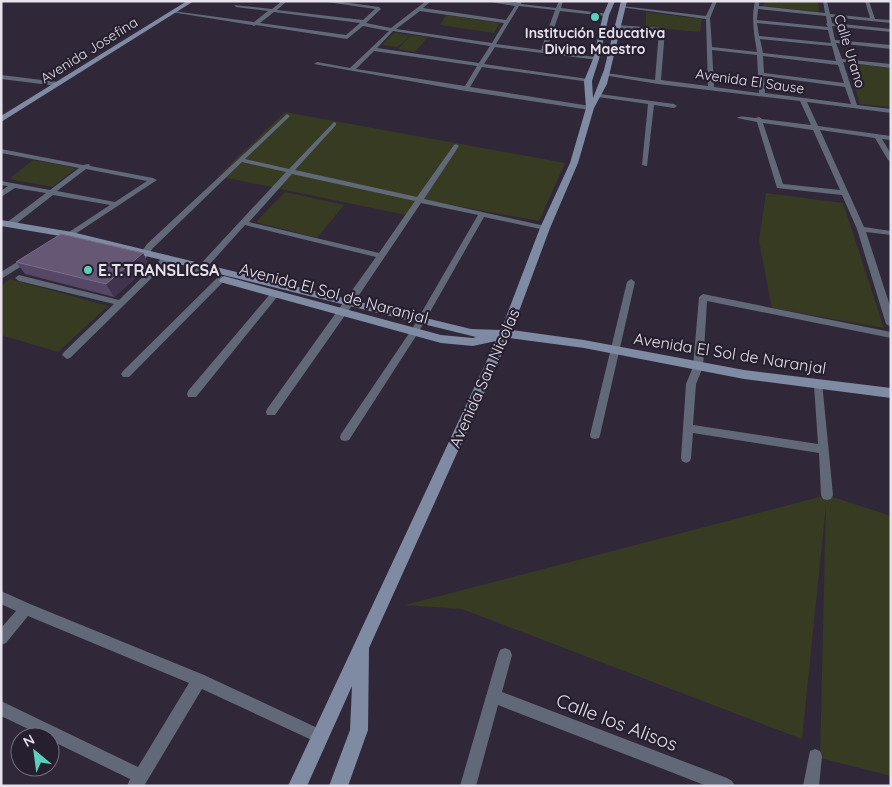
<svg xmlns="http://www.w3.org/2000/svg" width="892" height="787" viewBox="0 0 892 787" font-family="Quicksand,sans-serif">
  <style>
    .green { fill: #363b21 }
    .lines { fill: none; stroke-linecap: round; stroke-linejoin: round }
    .street { fill: #616978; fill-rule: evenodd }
    .secondary { fill: #7f8aa3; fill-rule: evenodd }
    .wall { fill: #574766 }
    .shaded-wall { fill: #41334e }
    .building { fill: #665774; stroke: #7a6d87 }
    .poi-dot { fill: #5dceb9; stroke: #261f2f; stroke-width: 2 }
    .labels { text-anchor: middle; stroke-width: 4.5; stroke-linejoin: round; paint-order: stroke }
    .far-poi-label { font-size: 14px; font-weight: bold; fill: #e6e1ec; stroke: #261f2f }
    .far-street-label { font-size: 14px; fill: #e6e1ec; stroke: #261f2f }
    .poi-label { font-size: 16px; font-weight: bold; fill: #e6e1ec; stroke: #261f2f; text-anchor: start }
    .street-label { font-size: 16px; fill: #e6e1ec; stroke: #261f2f }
    .near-street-label { font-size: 19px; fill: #e6e1ec; stroke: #261f2f }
  </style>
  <rect width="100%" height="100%" fill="#302839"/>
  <g class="green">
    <polygon points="765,1 818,1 819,12 763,6"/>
    <polygon points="646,12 702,19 700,32 646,27"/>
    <polygon points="446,15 500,23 494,33 440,25"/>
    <polygon points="394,33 410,35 398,47 382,45"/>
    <polygon points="411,35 428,37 415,52 398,49"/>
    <polygon points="848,63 891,68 891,107 860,104"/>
    <polygon points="285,112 565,163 539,221 419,199 406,215 218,176"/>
    <polygon points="33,160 76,168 52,187 9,179"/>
    <polygon points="285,192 344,205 317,238 256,222"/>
    <polygon points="766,193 843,203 884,328 772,308 759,241"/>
    <polygon points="10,279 108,306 58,352 1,335 1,286"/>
    <polygon points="827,495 891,516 891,776 820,758 826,505 802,739 462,609 405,605"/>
  </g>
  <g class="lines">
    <g class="street">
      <path d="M282 1H287L277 10 363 20 375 9 320 1H335L379 7 381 9 366 23 391 28 426 1H431L423 8 506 20 515 6 485 1 516 3 518 1H522L521 4 556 8 559 1H563L561 8 608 14 606 16 560 11 546 51 596 57 599 59 598 60 495 47 484 64 588 79 591 81 590 82 482 67 470 87 590 106 593 108 590 110 466 91 314 64 317 62 350 68 389 31 363 26 347 39 256 25 254 26 252 25 171 12 173 11 254 22 268 11 236 7 234 5 272 9ZM519 6 555 10 541 50 496 44ZM420 11 504 23 492 43 396 29ZM274 12 360 23 346 35 260 23ZM393 31 490 46 479 63 377 48ZM374 51 477 66 465 86 356 69Z"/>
      <path d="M713 1H717L710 18 712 47 757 52C754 33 751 19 755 1H759V6L825 13 823 1H827L830 14 870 18 865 1H869L875 19 891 20V23L831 17 832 23 891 29V32L832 26 835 40 891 45V49L836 43 842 59 891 64V68L843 62 857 105 891 109V113L807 102 818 126 891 136V140L882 139 891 154V162L888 160 875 138 820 130 864 227 891 231V235L866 232 891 309V327L886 324 857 229 842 195 777 188 757 122 737 118C743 114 752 120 759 117L762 119 811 125 800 101 658 84 603 75 606 73 655 80 659 31 615 29 612 27 615 25 662 28 665 30 661 80 708 86 706 19 620 7 622 6 706 16ZM758 9 826 16 827 23 826 24 828 27 757 20ZM757 23 828 30 831 43 759 36ZM760 39 832 46 836 61 763 53ZM712 50 757 55 759 93 714 87ZM763 56 838 65 844 83 764 73ZM764 76 845 87 851 104 765 93ZM763 123 813 130 840 190 783 184Z"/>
      <polygon points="1,75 58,82 61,84 58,86 1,79"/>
      <polygon points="600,94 674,104 677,106 674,108 654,105 647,166 642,165 648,104 598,97 597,96"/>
      <path d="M287 114 290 116 289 117 245 159 289 169 334 122 336 123V125L295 170 417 197 454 145 456 144 459 146 424 199 545 226 549 228 545 230 484 217 418 333 349 440 345 441 341 440 340 437 341 434 412 329 478 215 421 203 353 304 275 415H267L266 412 267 409 376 257 245 225 201 274H195V270L286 172 242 162 153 248 145 259 142 260 138 257 147 244ZM292 174 415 201 379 253 249 222Z"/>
      <path d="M1 149 83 165 89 164 90 166 153 178 157 180 63 242 59 240 60 238 110 205 53 195 12 227H6V223L46 193 15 188 1 197V191L8 186 1 185V181L50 190 79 168 1 153ZM86 169 147 181 115 202 57 191Z"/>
      <polygon points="30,254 34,257 33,259 1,279 1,272"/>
      <polygon points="167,255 170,256 170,260 70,358 67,359 62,355 64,352 114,304 19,281 15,278 19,275 119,300 164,256"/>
      <polygon points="221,276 224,277 224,281 129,377 123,377 121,374 123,371 218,277"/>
      <polygon points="631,279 635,282 600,435 599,438 595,439 591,438 590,435 627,282"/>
      <polygon points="274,292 277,293 278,295 277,297 196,397 188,397 187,394 188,391 271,293"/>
      <polygon points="703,294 891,332 891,338 707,301 703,367 696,384 693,425 818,444 814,385 816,382 822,382 833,495 831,499 827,500 823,499 821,495 819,453 693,433 691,458 690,461 686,463 682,461 681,458 686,384 693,367 699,297"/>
      <polygon points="1,591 30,604 204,675 324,731 326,736 324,741 319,743 314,741 202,689 144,786 127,786 130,779 50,740 50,737 45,737 1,716 1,701 138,767 189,683 28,616 6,643 1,645 1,628 16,611 1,604"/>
      <polygon points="505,648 510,650 512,655 502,692 727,778 732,781 735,786 707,786 498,705 476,786 460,786 498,655 500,650"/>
      <polygon points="815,749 820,751 822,756 819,786 803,786 810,751"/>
    </g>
    <g class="secondary">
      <polygon points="187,1 194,1 1,122 1,116"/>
      <polygon points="609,1 615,1 609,15 599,59 592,81 593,98 604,70 621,1 627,1 607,84 594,108 578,163 550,228 512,330 584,340 744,370 891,388 891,398 744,379 584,348 509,338 369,648 368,730 348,786 329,786 350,730 352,686 307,786 288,786 496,341 473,346 441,343 220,282 219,280 224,276 441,335 473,338 476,337 72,238 1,226 1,220 72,232 471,329 501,330 540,228 570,163 586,108 584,81 593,59 603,15"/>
    </g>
  </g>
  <polygon class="wall" points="143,253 149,266 114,297 25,274 16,262"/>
  <polygon class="shaded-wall" points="143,253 149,266 114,297 106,284"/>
  <polygon class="building" points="61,234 143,253 106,284 16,262"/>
  <g class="poi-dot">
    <circle cx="595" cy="17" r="5"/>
    <circle cx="88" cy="270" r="5"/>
  </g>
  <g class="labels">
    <g class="far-poi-label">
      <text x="595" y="38">Institución Educativa<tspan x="595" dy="16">Divino Maestro</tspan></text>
    </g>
    <g class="far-street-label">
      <text transform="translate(89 50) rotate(-32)" y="5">Avenida Josefina</text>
      <text transform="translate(850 51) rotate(73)" y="5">Calle Urano</text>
      <text transform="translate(750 81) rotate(8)" y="5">Avenida El Sause</text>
    </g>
    <g class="poi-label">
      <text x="98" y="276">E.T.TRANSLICSA</text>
    </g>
    <g class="street-label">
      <text transform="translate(334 293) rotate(15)" y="6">Avenida El Sol de Naranjal</text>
      <text transform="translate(730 353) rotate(9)" y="6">Avenida El Sol de Naranjal</text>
      <text transform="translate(484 378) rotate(-66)" y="6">Avenida San Nicolas</text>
    </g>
    <g class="near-street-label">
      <text transform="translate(617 722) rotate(21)" y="7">Calle los Alisos</text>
    </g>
  </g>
  <rect width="892" height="787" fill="none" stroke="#e6e1ec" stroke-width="5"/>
  <g transform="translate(35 752) rotate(331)"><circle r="24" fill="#261f2f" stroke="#736d7b"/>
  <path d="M0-4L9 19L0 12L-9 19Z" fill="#5dceb9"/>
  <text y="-8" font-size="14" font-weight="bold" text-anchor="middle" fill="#e6e1ec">N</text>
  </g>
</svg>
